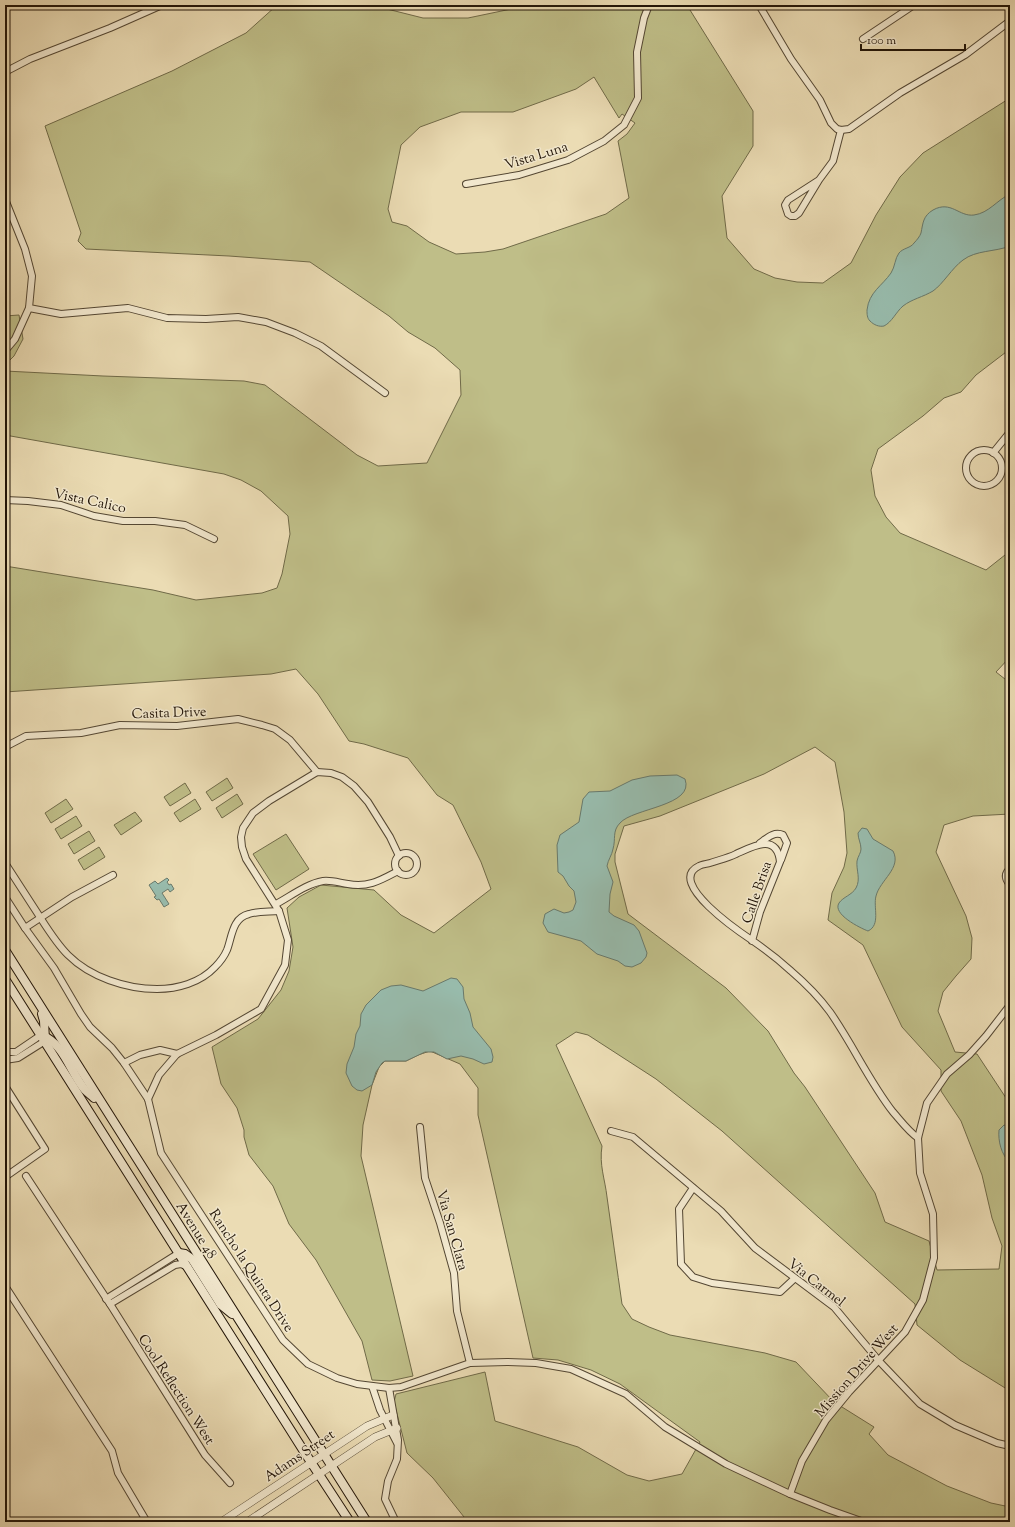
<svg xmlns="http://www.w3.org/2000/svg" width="1015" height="1527" viewBox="0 0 1015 1527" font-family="'Sorts Mill Goudy',serif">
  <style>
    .green { fill: #bfbe88; stroke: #706a48; fill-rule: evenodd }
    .water { fill: #98bcad; stroke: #69796b }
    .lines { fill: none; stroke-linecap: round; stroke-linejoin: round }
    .minor-casing { stroke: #544733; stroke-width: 8 }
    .tertiary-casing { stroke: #544733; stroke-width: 8 }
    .secondary-casing { stroke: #221508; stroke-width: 10 }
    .minor { stroke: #f2e8ce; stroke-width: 6 }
    .tertiary { stroke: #f2e8ce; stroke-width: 7 }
    .secondary { stroke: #f2e8ce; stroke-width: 8 }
    .labels { text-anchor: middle; stroke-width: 3; stroke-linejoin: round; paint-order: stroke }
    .street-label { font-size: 14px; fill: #221508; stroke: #f2e8ce }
  </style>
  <rect width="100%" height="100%" fill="#ebdcb4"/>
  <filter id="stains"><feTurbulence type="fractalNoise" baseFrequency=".005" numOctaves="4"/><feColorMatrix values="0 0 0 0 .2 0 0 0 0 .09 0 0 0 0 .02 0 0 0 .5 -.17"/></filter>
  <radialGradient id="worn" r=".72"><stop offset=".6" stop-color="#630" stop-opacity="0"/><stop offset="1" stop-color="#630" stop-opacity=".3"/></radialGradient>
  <g class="green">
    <path d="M280 5H371L423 18H468L516 8 523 5H685L690 10 753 111V146L722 196 727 238 754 269 775 278 797 282 823 283 851 263 876 215 900 177 923 153 1010 98V349L976 375 961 392 944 398 923 416 878 449 871 470 875 496 886 517 900 533 986 570 1010 551V657L996 672 1010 683V814L973 816 944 825 936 852 966 916 972 938 971 959 956 976 943 992 938 1011 955 1052 977 1054 1010 1104V1391L960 1360 917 1325 915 1304 722 1131 656 1079 588 1035 576 1032 556 1045 602 1146C599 1165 605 1179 607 1197 612 1233 617 1269 622 1304L632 1319 649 1327 670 1335 765 1353 796 1362 834 1402 874 1427 869 1434 888 1455 947 1486 991 1503 1010 1507V1522H468L433 1478 407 1453 394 1402 396 1394 485 1372 495 1421 578 1447 627 1475 649 1481 682 1474 700 1442 620 1384 591 1370 558 1360 533 1358 478 1115V1088L460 1064 430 1051 418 1055 406 1061H385L379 1067 372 1085 363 1125 361 1156 413 1376 390 1381 372 1380 362 1341 316 1260 289 1224 273 1186 249 1155 244 1137V1130L237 1108 221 1084 212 1047 258 1019 281 990 289 971 293 947 287 908 299 897 321 885 374 890 401 915 434 933 491 889 481 862 453 805 437 795 408 758 364 744 349 741 318 694 296 669 271 674 5 692V566L153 590 196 600 262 593 277 588 282 574 290 534 288 516 261 491 241 480 224 474 5 435V371L103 376 244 381 265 385 357 455 378 466 427 463 461 395 460 370 435 348 408 332 389 316 310 262 229 256 86 249 78 241 81 233 45 126 172 71 246 33 276 6ZM594 77 619 118 622 114 635 123 627 134 618 141 629 198 606 214 503 249 485 252 456 254 429 242 407 226 392 222 388 209 401 145 420 127 461 112H513L576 89ZM815 747 835 762 844 812 847 853 844 867 832 893 828 920 863 945 902 1027 941 1070V1091L961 1121 982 1175 992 1218 1002 1246 999 1269 937 1270 929 1241 885 1222 875 1193 805 1087 794 1073 768 1031 726 988 628 914 615 862V854L624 826 660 816 764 774Z"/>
    <polygon points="19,315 23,339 14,356 5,365 5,316"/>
    <polygon points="227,778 233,788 212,801 206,792"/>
    <polygon points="185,783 191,793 170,806 164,797"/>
    <polygon points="237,794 243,804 222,818 216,808"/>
    <polygon points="66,799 73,809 51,823 45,813"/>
    <polygon points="195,799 201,809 180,822 174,813"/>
    <polygon points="135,812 142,821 121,835 114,825"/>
    <polygon points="76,816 82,826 61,839 55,829"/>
    <polygon points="89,831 95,841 74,854 68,844"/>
    <polygon points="286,834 309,869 276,890 253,854"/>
    <polygon points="99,847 105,857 84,870 78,860"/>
  </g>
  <g class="water">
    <path d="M1010 194V246C995 252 976 250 963 260 952 268 943 284 933 291 923 297 912 299 903 306 896 312 892 322 884 326 879 327 874 325 870 321 867 318 867 314 867 310 869 292 882 286 891 273 895 267 895 258 899 253 903 248 911 248 914 243 917 240 920 236 921 233 923 223 923 216 933 210 951 200 959 217 974 215 989 213 997 200 1010 194Z"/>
    <path d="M677 775 685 779C695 806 633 808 620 823 612 831 616 839 613 849 612 855 608 860 607 866L613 882 610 894 609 912 614 916 634 925 639 931 647 953 646 957 641 963 632 967 625 966 618 961 597 954 581 941 548 932 543 923 545 914 554 909 564 913 569 912 573 910 576 902 574 891 569 886 563 876 558 872 557 845 560 835 579 822 583 799 589 792 610 791 632 780 650 776Z"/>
    <path d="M862 828 867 829 873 839 893 851C902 868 880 880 876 896 873 907 881 925 868 931 860 928 832 914 839 903 843 897 852 895 856 888 861 879 856 870 857 861 858 856 861 853 861 849 861 843 858 839 858 833Z"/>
    <polygon points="167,878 169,880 167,882 169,885 171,884 174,889 170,892 168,889 162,893 169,904 164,907 159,899 157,900 154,897 156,896 149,885 155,881 158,884"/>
    <polygon points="451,978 457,979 463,987 464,999 470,1013 473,1027 491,1049 493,1057 492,1062 484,1064 473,1059 461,1056 447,1059 434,1052 425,1052 406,1061 385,1061 382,1063 376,1072 372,1085 362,1091 357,1090 352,1086 346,1073 347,1064 354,1047 356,1034 360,1026 361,1014 366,1005 381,990 391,986 401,985 423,991"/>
    <path d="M1004 1125 1010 1126V1163C1001 1154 998 1141 999 1130Z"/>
  </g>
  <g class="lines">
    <defs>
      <g id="minor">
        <polyline points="759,5 791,59 820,100 831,123 837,129 841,130 849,129 900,93 965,55 1010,21"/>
        <polyline points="863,39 914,5"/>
        <polyline points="5,72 30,59 110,28 162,5"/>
        <polyline points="819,180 788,200 785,205 788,214 791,216 795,216 799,213 819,180 833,161 841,130"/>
        <polyline points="466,184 519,175 568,160 604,141 624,125 638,98 637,52 644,18 649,5"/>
        <polyline points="5,199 25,249 32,276 29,308 15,339 5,351"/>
        <polyline points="29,308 61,314 128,308 167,318 206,319 238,317 266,322 295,333 321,346 385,393"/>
        <circle cx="984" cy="468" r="18"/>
        <polyline points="993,453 1010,432"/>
        <polyline points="5,500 28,501 61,505 94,516 123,521 155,521 185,525 214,539"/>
        <polyline points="5,747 26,736 81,733 120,725 177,726 238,719 262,725 275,729 290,740 317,772"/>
        <path d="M760 843C767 838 774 831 783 835L787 843 781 860"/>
        <circle cx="406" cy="864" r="11"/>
        <path d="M5 863C16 880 27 897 38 914 47 928 56 943 68 955 90 977 126 989 157 989 177 989 200 983 215 967 220 962 224 957 227 950 232 937 232 918 249 914 259 911 269 912 279 911"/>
        <path d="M1010 869C1003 874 1006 880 1010 885"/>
        <polyline points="5,897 25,928 54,968 81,1014 90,1027 112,1048 124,1063 148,1099 161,1153 283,1340 308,1364 337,1378 357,1384 389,1388 401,1387 470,1363 507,1362 536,1363 571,1369 626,1394 665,1427 726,1464 790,1494 830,1510 864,1522"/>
        <path d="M276 904C291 896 306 884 323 881 332 880 340 883 348 884 368 888 381 880 398 871"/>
        <polyline points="25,928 72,897 113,875"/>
        <path d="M752 941 760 912 780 862C777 832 752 847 736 854 728 858 719 860 710 863 707 864 702 864 699 866 665 882 741 933 753 941 766 950 779 960 791 971 805 983 819 997 830 1012 853 1045 869 1081 893 1112 901 1121 908 1131 918 1138"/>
        <polyline points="5,1052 16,1052 41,1035"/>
        <polyline points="5,1060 18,1058 45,1041"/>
        <polyline points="124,1063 140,1055 160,1050 177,1054"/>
        <polyline points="5,1086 45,1149 5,1177"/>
        <polyline points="148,1099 159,1075 177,1054 216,1035 261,1009 285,965 288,940 279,911 246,859 242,847 241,837 243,828 253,813 269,801 317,772 331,773 342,777 354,786 368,802 390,837 399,856"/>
        <polyline points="420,1127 425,1178 440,1223 454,1273 457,1311 470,1363"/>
        <polyline points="611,1131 633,1137 721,1211 755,1248 834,1307 879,1361 920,1404 955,1425 997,1443 1010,1446"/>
        <polyline points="26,1176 110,1304 205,1455 230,1483"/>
        <polyline points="693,1188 679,1209 681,1264 693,1277 712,1283 780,1292 794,1279"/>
        <polyline points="5,1286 112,1451 118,1473 147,1522"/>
        <polyline points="106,1299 179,1253"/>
        <polyline points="110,1304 175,1265 181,1264 188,1267"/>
        <polyline points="372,1386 380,1410 397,1443"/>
        <polyline points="389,1388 398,1440 397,1459 388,1481 385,1499 396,1522"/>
        <polyline points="790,1494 802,1461 826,1420 849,1392 905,1332 923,1300 934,1258 933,1214 920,1173 918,1138 927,1103 947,1074 969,1055 986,1036 1010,1005"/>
      </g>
      <g id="tertiary">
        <polyline points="221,1522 367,1426 393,1415"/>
        <polyline points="247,1522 375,1437 397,1428"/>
      </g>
      <g id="secondary">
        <polyline points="5,950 367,1522"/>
        <polyline points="5,979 305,1453 350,1522"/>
        <polyline points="42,1014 44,1021 45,1040"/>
        <path d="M41 1035C64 1043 70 1072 85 1090 88 1093 92 1096 94 1098"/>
        <polyline points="179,1253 185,1254 192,1259 221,1305 232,1314"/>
      </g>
    </defs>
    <use href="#minor" class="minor-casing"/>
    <use href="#tertiary" class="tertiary-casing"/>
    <use href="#secondary" class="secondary-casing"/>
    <use href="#minor" class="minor"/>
    <use href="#tertiary" class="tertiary"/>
    <use href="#secondary" class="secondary"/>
  </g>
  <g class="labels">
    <g class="street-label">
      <text transform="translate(536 155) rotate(-17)" y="5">Vista Luna</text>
      <text transform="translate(90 500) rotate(12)" y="5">Vista Calico</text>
      <text transform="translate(169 712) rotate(-2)" y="5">Casita Drive</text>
      <text transform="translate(756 892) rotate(-71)" y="5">Calle Brisa</text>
      <text transform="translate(197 1230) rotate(58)" y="5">Avenue 48</text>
      <text transform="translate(453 1230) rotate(74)" y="5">Via San Clara</text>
      <text transform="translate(252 1270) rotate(57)" y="5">Rancho la Quinta Drive</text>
      <text transform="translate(817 1282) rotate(38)" y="5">Via Carmel</text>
      <text transform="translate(856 1370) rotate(-49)" y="5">Mission Drive West</text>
      <text transform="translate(177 1389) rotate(57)" y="5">Cool Reflection West</text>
      <text transform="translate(299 1455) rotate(-34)" y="5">Adams Street</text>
    </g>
  </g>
  <rect width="1015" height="1527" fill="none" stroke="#ebdcb4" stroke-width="20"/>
  <rect x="6" y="6" width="1003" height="1515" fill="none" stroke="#221508" stroke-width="2"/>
  <rect x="10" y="10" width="995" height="1507" fill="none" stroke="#221508"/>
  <path d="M861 44v6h104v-6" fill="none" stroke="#221508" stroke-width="2"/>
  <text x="867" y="44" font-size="12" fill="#221508" stroke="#f2e8ce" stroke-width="3" paint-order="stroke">100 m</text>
  <rect width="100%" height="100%" filter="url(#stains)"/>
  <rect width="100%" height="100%" fill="url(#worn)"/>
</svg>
